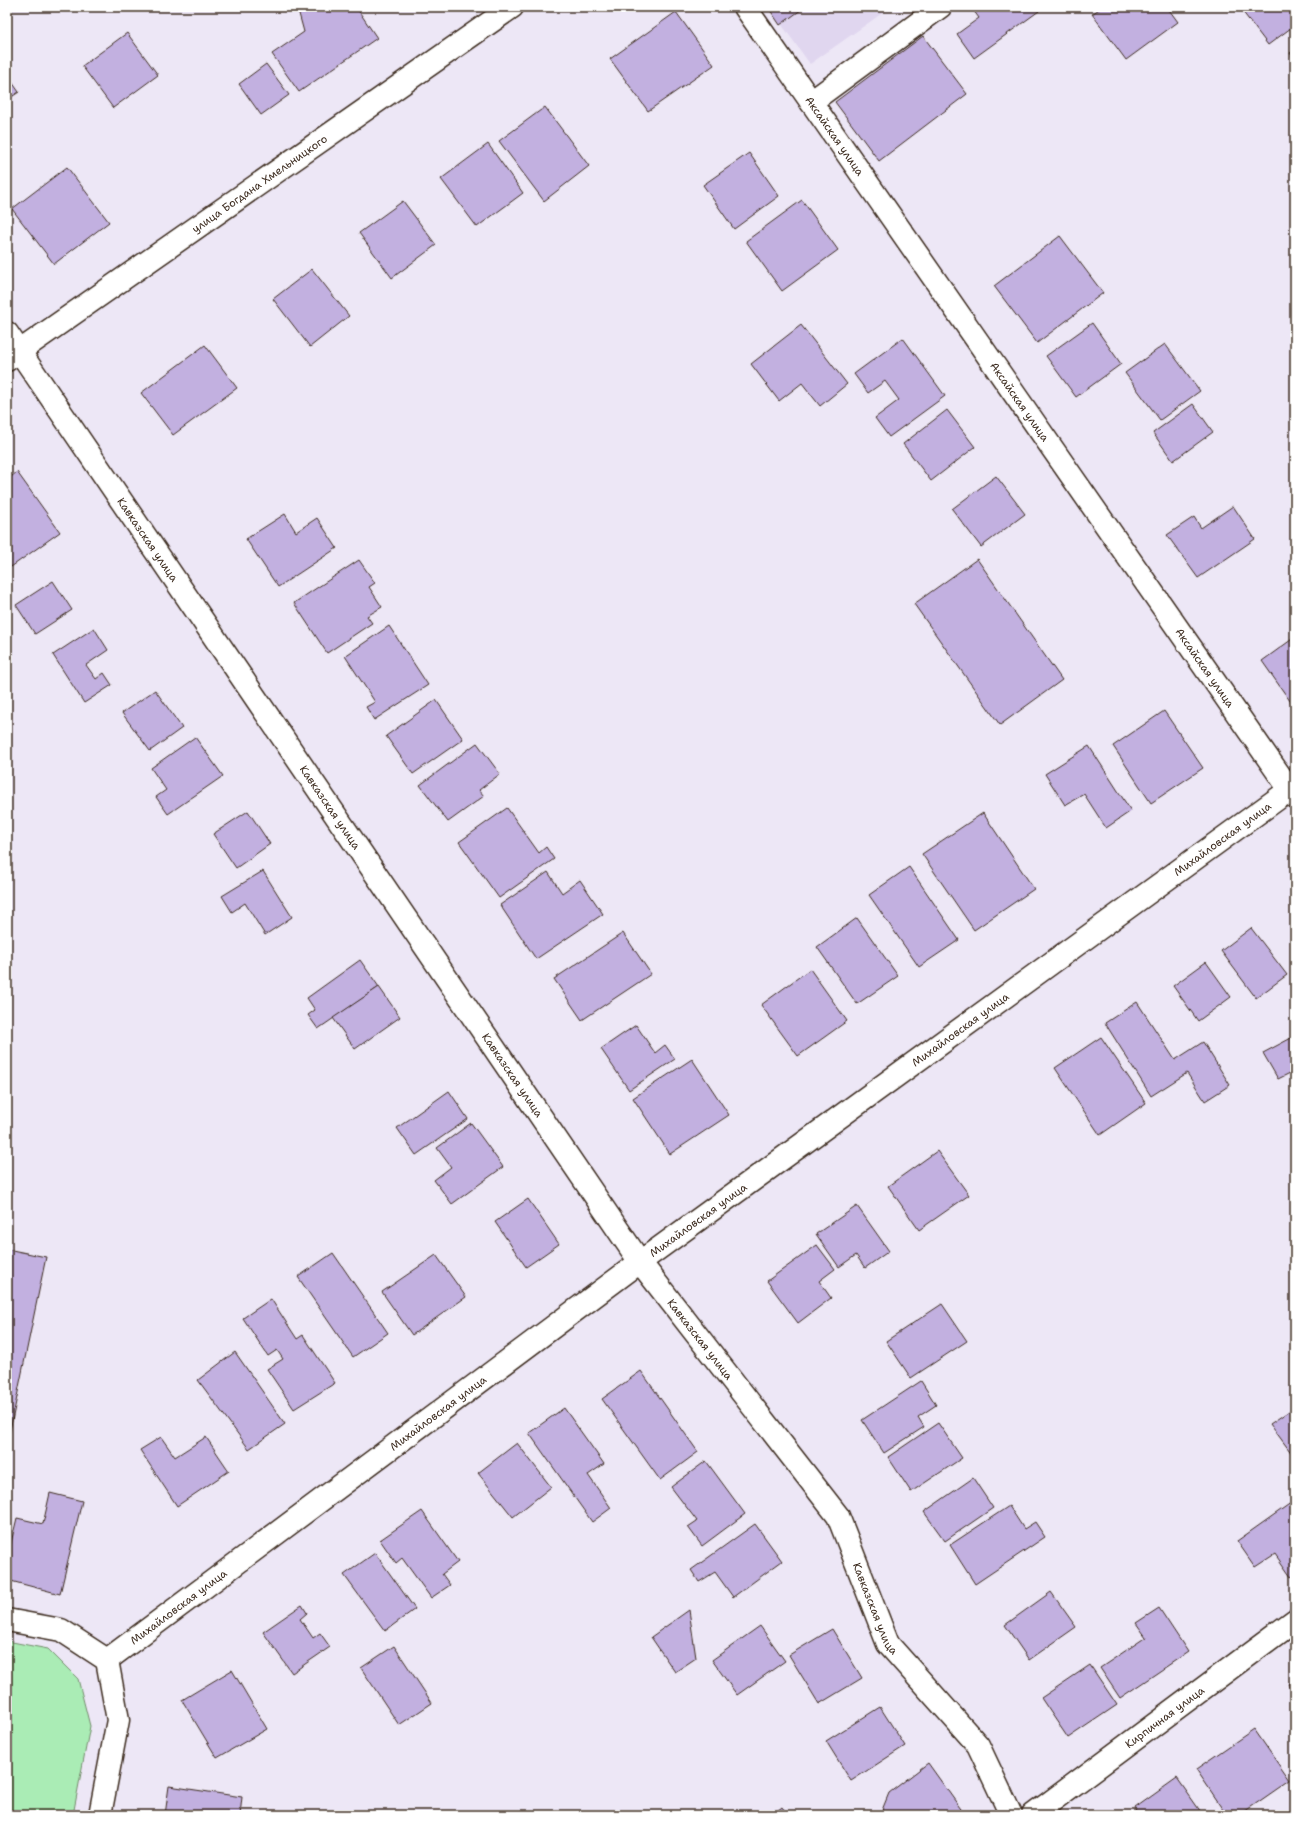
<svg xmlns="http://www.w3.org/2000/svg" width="1302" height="1822" viewBox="0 0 1302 1822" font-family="'Shantell Sans',sans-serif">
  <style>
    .built { fill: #e0d6ef }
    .green { fill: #aaecb5; stroke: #728b6a }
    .building { fill: #c2b0e0; stroke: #3b2a1e }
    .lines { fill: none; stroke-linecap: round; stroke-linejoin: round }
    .minor-casing { stroke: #3b2a1e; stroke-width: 25 }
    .minor { stroke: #fff; stroke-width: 22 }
    .labels { text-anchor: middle; stroke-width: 3.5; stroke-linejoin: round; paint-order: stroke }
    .street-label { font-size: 11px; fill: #3b2a1e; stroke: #fff }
  </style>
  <rect width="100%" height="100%" fill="#ede7f6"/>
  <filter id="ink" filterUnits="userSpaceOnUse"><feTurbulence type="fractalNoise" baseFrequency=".025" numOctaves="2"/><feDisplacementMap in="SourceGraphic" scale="8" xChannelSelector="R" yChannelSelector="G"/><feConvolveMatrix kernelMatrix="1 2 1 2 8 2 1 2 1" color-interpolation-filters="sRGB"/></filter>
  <g filter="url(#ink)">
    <polygon class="built" points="769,7 891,7 810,64"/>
    <polygon class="green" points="7,1641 48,1649 78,1679 90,1726 73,1815 7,1815"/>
    <g class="building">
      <polygon points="301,7 356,7 377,38 299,92 272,54 304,32 298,10"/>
      <polygon points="768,7 805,7 780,25"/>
      <polygon points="971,7 1036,7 1039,11 974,58 957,34 979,18"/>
      <polygon points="1102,7 1167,7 1178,22 1126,60 1092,14"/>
      <polygon points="1239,7 1295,7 1295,25 1268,45"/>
      <polygon points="676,12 714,65 648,111 610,59"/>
      <polygon points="127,33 158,75 113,108 82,66"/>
      <polygon points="923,36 967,94 879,161 835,102"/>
      <polygon points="1295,49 1295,61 1290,53"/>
      <polygon points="266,64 289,95 261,115 239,84"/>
      <polygon points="7,75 19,92 7,100"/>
      <polygon points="545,107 589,166 544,201 499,141"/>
      <polygon points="488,144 523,193 477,227 441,179"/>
      <polygon points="749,153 779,196 734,229 703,185"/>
      <polygon points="67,167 109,222 54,264 12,209"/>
      <polygon points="802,200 838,250 782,291 746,241"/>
      <polygon points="403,201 436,245 392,278 359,233"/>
      <polygon points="1060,236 1103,293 1037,343 994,286"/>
      <polygon points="312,269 349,316 310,347 273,299"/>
      <polygon points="1092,323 1121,364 1076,397 1046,356"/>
      <polygon points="801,325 847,384 820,406 802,383 779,401 751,364"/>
      <polygon points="903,338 945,396 889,437 875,418 899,400 885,381 868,393 854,374"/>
      <polygon points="1165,344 1200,391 1160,420 1125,373"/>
      <polygon points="205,345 237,388 173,435 141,393"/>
      <polygon points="1193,404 1213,432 1173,461 1153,433"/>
      <polygon points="947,410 975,447 931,481 903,444"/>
      <polygon points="17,472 60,532 11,567 7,561 7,480"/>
      <polygon points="996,476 1025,514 981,547 952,509"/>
      <polygon points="1233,506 1255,539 1198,578 1167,535 1194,517 1201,528"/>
      <polygon points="285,514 296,532 317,518 337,548 278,587 246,539"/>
      <polygon points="977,559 1062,680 1000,725 914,604"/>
      <polygon points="359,560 375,583 369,587 382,607 367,616 372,623 327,653 294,603"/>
      <polygon points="53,581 72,610 35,634 16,605"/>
      <polygon points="389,626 428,685 374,720 366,707 375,702 345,656"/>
      <polygon points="94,628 108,650 86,665 96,679 104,673 112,685 84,703 53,655"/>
      <polygon points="1295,637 1295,708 1262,661"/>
      <polygon points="155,690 182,728 150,751 122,713"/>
      <polygon points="436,700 463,739 413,774 386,736"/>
      <polygon points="1164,711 1203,768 1151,803 1113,746"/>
      <polygon points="195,737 223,776 168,814 156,797 166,790 151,768"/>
      <polygon points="477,743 500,774 479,790 484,796 448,822 420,785"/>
      <polygon points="1089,746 1131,811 1106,828 1084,794 1065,805 1045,774"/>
      <polygon points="507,808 539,853 546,847 554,859 499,898 459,842"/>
      <polygon points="248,811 270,844 236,868 213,834"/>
      <polygon points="983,813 1034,889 974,930 922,854"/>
      <polygon points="909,867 959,940 919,967 869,895"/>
      <polygon points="263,871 292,917 265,935 245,903 232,912 222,896"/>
      <polygon points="548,872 562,893 580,880 603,914 536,959 500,905"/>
      <polygon points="857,918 898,976 857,1004 817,947"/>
      <polygon points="1251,928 1287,975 1256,998 1221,951"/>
      <polygon points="623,933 651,974 582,1020 554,979"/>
      <polygon points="360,960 379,987 318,1029 308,1015 315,1010 307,998"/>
      <polygon points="1206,962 1231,997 1198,1021 1173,986"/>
      <polygon points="810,969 847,1021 798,1056 761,1005"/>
      <polygon points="379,987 400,1017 355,1049 333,1018"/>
      <polygon points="1137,1002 1175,1060 1203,1042 1230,1085 1205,1101 1187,1073 1151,1096 1105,1023"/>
      <polygon points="636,1025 655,1053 665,1045 675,1059 629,1090 601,1049"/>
      <polygon points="1295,1036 1295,1073 1294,1071 1278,1079 1263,1053"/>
      <polygon points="1101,1037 1146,1103 1100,1135 1055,1068"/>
      <polygon points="692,1059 729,1115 670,1154 633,1098"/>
      <polygon points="449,1091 468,1119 416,1155 397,1128"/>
      <polygon points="471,1123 503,1167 452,1204 434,1180 451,1167 437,1148"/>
      <polygon points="937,1151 969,1195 919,1230 888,1186"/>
      <polygon points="528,1199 559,1244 526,1267 495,1222"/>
      <polygon points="857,1206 889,1251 865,1268 856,1255 839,1267 816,1234"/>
      <polygon points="817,1245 835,1269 819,1281 831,1298 798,1323 767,1281"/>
      <polygon points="7,1249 46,1257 7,1445"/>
      <polygon points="333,1253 388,1333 353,1357 298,1277"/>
      <polygon points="436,1255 466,1297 412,1335 382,1292"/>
      <polygon points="271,1299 297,1339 303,1335 335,1383 294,1409 267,1369 283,1359 277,1350 268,1356 243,1318"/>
      <polygon points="942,1304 967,1341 911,1378 886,1341"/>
      <polygon points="235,1352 285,1424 249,1449 198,1380"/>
      <polygon points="641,1371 698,1452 660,1480 602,1399"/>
      <polygon points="921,1381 936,1405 918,1417 924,1427 884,1453 862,1420"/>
      <polygon points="1295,1407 1295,1458 1270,1424"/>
      <polygon points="564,1408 604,1464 588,1475 611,1508 592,1522 529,1433"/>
      <polygon points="938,1423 962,1458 911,1492 888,1457"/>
      <polygon points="161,1437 175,1457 206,1437 229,1471 177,1506 140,1450"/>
      <polygon points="517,1443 551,1487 513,1517 478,1473"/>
      <polygon points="706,1461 745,1514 702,1546 688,1527 697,1521 671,1487"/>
      <polygon points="973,1478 993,1508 945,1541 924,1512"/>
      <polygon points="50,1493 82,1501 60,1594 7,1580 7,1559 17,1518 43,1524"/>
      <polygon points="1295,1500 1295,1574 1291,1577 1275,1554 1255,1567 1237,1541"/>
      <polygon points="1009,1506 1024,1529 1035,1522 1045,1537 975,1584 950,1545"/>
      <polygon points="422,1511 458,1562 442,1574 450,1585 431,1598 402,1558 396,1563 380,1540"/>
      <polygon points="755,1524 782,1561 733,1597 715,1572 699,1582 691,1570"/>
      <polygon points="375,1553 415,1609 385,1631 344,1575"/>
      <polygon points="1051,1592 1076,1627 1029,1660 1005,1625"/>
      <polygon points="302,1605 307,1613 300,1619 313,1638 320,1633 330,1647 292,1673 263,1632"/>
      <polygon points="1159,1608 1188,1652 1120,1698 1100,1668 1146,1637 1136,1623"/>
      <polygon points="689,1610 696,1658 675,1672 651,1637"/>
      <polygon points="760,1626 785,1661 737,1695 712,1660"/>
      <polygon points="832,1629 862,1678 819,1704 789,1655"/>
      <polygon points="394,1646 432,1703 399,1725 361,1668"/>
      <polygon points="1090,1665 1117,1705 1068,1738 1041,1698"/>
      <polygon points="232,1670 267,1729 217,1758 182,1700"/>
      <polygon points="1295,1679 1295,1693 1289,1684"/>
      <polygon points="880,1707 905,1746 851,1781 826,1741"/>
      <polygon points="1254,1729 1290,1781 1241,1815 1227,1815 1196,1769"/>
      <polygon points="928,1763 963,1812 959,1815 880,1815 889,1793"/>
      <polygon points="1177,1778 1203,1815 1139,1815 1135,1808"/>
      <polygon points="169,1786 242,1797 240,1815 165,1815"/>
      <polygon points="782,1807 788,1815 772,1815"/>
    </g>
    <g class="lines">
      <defs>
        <g id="minor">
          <path id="s1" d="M745 7 1295 797"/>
          <polyline points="811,102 940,7"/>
          <path id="s2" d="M7 333 640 1262 838 1516 888 1644 978 1745 1011 1815"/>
          <path id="s3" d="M7 360 512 7"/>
          <polyline points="7,1620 61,1630 107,1660 118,1720 100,1815"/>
          <path id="s4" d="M107 1660 640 1262 1295 786"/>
          <path id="s5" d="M1033 1815 1295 1620"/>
        </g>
      </defs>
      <use href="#minor" class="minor-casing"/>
      <use href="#minor" class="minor"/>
    </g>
  </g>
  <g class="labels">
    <g class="street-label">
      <text dy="4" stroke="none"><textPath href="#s1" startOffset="157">Аксайская улица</textPath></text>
      <text dy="4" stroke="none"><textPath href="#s3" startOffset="308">улица Богдана Хмельницкого</textPath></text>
      <text dy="4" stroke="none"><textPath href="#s1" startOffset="481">Аксайская улица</textPath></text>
      <text dy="4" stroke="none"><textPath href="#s2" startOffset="250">Кавказская улица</textPath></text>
      <text dy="4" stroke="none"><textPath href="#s1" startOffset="805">Аксайская улица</textPath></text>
      <text dy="4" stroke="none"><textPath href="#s2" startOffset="574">Кавказская улица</textPath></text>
      <text dy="4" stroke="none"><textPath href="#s4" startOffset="1385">Михайловская улица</textPath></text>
      <text dy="4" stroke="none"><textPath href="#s4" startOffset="1061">Михайловская улица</textPath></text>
      <text dy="4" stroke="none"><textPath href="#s2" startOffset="898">Кавказская улица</textPath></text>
      <text dy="4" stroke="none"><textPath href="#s4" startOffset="737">Михайловская улица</textPath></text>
      <text dy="4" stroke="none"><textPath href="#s2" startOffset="1222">Кавказская улица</textPath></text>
      <text dy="4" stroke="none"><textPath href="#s4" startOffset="413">Михайловская улица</textPath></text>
      <text dy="4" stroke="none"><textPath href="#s4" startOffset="89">Михайловская улица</textPath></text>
      <text dy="4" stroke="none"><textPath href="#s2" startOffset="1546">Кавказская улица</textPath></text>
      <text dy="4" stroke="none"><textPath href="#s5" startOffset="164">Кирпичная улица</textPath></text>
    </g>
  </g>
  <rect width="1302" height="1822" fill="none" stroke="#fff" stroke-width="24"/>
  <rect x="12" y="12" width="1278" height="1798" fill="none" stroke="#3b2a1e" stroke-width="1.5" filter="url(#ink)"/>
</svg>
